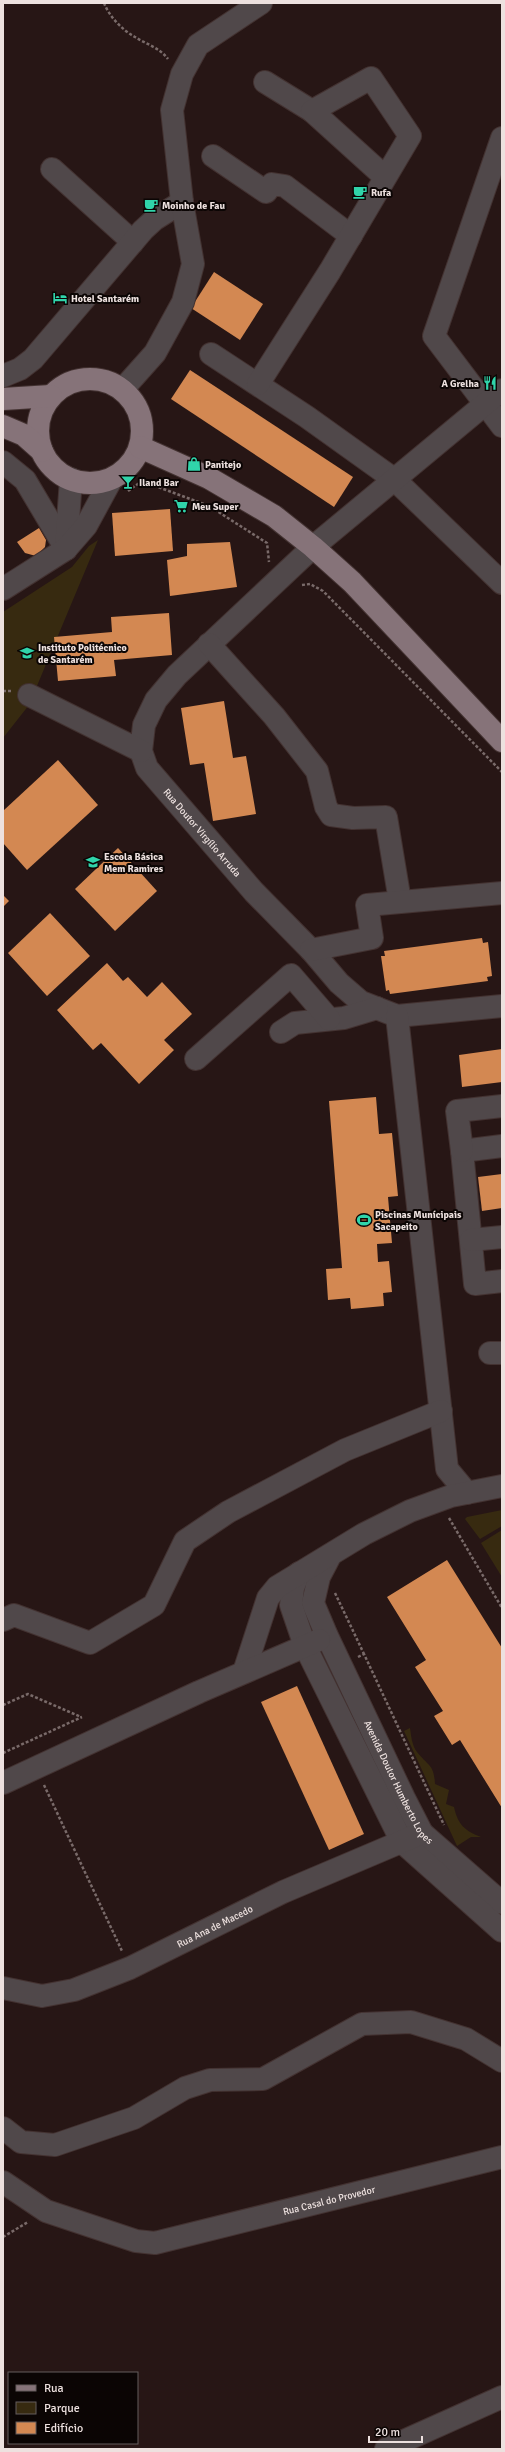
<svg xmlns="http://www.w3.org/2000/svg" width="505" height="2452" viewBox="0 0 505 2452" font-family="Signika,sans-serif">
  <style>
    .green { fill: #372a10 }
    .building { fill: #d38852 }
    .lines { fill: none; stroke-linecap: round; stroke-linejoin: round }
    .minor-casing { stroke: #433231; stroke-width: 24 }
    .major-casing { stroke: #433231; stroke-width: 24 }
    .path { stroke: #796a69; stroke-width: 2.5; stroke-dasharray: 3 2; stroke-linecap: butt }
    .minor { stroke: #50484a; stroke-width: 22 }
    .major { stroke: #867379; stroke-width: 22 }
    .labels { text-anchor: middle; stroke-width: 4; stroke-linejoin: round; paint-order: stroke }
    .poi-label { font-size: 10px; font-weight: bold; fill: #ede1df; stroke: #0b0504; text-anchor: start }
    .street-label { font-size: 10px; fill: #ede1df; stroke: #0b0504 }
  </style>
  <rect width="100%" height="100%" fill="#271615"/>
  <g class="green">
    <polygon points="98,540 29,705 3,738 3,612 72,567 89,546"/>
    <polygon points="502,1510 502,1526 480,1539 465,1519 467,1517"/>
    <polygon points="502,1530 502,1577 481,1543"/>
    <path d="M410 1728C411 1735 412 1746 417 1752 428 1766 434 1764 435 1784L449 1790 446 1804 454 1807C458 1825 465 1831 481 1837H471L457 1846 404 1731Z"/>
  </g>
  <g class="building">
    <polygon points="214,272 263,304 240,340 191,308"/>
    <polygon points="190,370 353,477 334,507 171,399"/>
    <polygon points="170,509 173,551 115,556 112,513"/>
    <polygon points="39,528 46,540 45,547 36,556 25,553 17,542"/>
    <polygon points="230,542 237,587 170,596 167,560 187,556 187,544"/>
    <polygon points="169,613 172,655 114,660 116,676 58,681 54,637 112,632 111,617"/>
    <polygon points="224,701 233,758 246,756 256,814 213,821 204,763 190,765 181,708"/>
    <polygon points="58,760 98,805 27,870 3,843 3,811"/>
    <polygon points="118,848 157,891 115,931 75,889"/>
    <polygon points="3,895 9,901 3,907"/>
    <polygon points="50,913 90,956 47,996 8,953"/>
    <polygon points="482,938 483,943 488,942 492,976 487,977 488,981 390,994 389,990 386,991 381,956 385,956 384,951"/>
    <polygon points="107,963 123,981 128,977 147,997 162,982 192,1014 164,1040 174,1050 139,1084 101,1043 93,1050 57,1010"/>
    <polygon points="502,1049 502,1082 462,1087 459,1055"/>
    <polygon points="376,1097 379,1134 392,1133 398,1196 388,1197 392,1243 377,1244 378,1262 389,1261 392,1292 383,1293 384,1306 351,1309 350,1298 328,1300 326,1269 342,1268 329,1101"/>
    <polygon points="502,1174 502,1208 482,1211 478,1177"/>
    <polygon points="447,1560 502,1648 502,1808 460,1740 452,1745 434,1716 443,1711 415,1667 426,1660 387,1597"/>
    <polygon points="297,1686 364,1834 329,1850 261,1702"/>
  </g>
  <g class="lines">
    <defs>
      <g id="minor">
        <polyline points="265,82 312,111"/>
        <polyline points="502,138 434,336 502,426"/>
        <polyline points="213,156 266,192 272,184 285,186 351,236"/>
        <polyline points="52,169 133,242"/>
        <polyline points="211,354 307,417 395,480 502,583"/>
        <polyline points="3,376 20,369 33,359 143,230 155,219 182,202"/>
        <polyline points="258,384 330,271 410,136 371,78 312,111 385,177"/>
        <polyline points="122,390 155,353 183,302 193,264 182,202 172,110 182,74 198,45 261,3"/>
        <path id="s1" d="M502 390 313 547 177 675 156 700 144 725 141 751 147 768 254 892 311 950 339 983 361 1002 397 1016 502 1006"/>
        <polyline points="3,462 25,480 66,549"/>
        <polyline points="66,549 71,479"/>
        <polyline points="3,589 66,549 86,526 111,480"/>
        <polyline points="209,644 274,716 317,771 326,807 331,815 353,818 386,817 400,901"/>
        <polyline points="29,695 141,751"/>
        <polyline points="311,950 372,938 367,905 502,893"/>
        <polyline points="397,1016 447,1469 467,1493"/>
        <polyline points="281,1032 295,1023 344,1018 377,1008"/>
        <polyline points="196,1059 291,975 329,1019"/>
        <polyline points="502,1146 462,1151 475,1284 502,1281"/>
        <polyline points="462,1151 457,1111 502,1106"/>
        <polyline points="471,1240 502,1237"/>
        <polyline points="490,1353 502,1353"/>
        <path id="s2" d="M330 1556 319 1577 313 1603 327 1636 404 1798 422 1833 502 1903"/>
        <polyline points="299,1573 293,1588 291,1605 305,1646 402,1842 502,1931"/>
        <polyline points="3,1620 14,1615 90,1643 154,1605 185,1541 228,1512 345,1450 441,1411"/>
        <polyline points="244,1672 268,1598 277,1587 364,1534 410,1511 451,1496 502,1486"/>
        <polyline points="3,1783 199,1692 319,1640"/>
        <path id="s3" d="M3 1988 42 1996 74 1990 130 1968 283 1892 422 1833"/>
        <polyline points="3,2128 21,2142 55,2145 134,2118 185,2088 210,2080 263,2079 362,2024 411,2022 466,2039 502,2061"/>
        <path id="s4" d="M3 2182 46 2211 136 2241 155 2243 502 2157"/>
        <polyline points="386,2449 502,2397"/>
      </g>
      <g id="major">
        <circle cx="90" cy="431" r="52"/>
        <polyline points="3,399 51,396"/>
        <polyline points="3,426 24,435 42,451"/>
        <polyline points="140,447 209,478 274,516 313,547 352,582 502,741"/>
      </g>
    </defs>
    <use href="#minor" class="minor-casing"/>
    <use href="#major" class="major-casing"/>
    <g class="path">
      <path d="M104 3C109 16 122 30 135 37 146 44 160 48 168 59"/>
      <polyline points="128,491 142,481 209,506 267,543 269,562"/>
      <polyline points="302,585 310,584 323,591 502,772"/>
      <polyline points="3,691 11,691"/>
      <polyline points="449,1518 502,1608"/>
      <polyline points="335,1593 364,1654"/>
      <polyline points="358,1657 364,1654 444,1825"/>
      <polyline points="3,1705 28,1694 81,1717"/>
      <polyline points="3,1753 82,1717"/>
      <polyline points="44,1785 122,1951"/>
      <polyline points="3,2237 28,2222"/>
    </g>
    <use href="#minor" class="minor"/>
    <use href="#major" class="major"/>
  </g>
  <defs>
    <symbol id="cafe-bare" viewBox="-9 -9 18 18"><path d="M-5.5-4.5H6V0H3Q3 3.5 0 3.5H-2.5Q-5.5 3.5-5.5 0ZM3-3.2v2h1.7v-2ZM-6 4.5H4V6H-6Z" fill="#30d4aa" stroke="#0b0504" stroke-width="2.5" paint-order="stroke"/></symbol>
    <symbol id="hotel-bare" viewBox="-9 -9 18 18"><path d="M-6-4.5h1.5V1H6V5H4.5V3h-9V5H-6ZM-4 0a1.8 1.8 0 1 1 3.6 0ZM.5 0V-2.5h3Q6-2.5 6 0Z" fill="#30d4aa" stroke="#0b0504" stroke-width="2.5" paint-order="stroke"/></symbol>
    <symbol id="restaurant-bare" viewBox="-9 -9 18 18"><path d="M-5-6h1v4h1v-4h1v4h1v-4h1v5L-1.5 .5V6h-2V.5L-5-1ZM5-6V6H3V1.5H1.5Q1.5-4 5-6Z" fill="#30d4aa" stroke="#0b0504" stroke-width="2.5" paint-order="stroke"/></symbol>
    <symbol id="shop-bare" viewBox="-9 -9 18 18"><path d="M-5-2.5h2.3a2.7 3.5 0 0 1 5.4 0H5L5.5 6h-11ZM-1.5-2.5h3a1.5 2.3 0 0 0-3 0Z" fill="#30d4aa" stroke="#0b0504" stroke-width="2.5" paint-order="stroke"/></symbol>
    <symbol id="bar-bare" viewBox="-9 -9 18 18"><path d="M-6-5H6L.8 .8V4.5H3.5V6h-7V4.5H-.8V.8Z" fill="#30d4aa" stroke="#0b0504" stroke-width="2.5" paint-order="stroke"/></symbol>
    <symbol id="supermarket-bare" viewBox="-9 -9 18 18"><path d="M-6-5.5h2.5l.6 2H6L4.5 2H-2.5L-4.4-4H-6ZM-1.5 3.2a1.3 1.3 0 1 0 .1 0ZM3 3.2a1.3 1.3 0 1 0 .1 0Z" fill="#30d4aa" stroke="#0b0504" stroke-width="2.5" paint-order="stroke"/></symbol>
    <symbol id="university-bare" viewBox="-9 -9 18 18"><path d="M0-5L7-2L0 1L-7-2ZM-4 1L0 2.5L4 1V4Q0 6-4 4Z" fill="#30d4aa" stroke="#0b0504" stroke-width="2.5" paint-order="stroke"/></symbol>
    <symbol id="school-bare" viewBox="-9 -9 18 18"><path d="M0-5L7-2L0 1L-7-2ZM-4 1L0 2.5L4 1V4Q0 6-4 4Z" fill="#30d4aa" stroke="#0b0504" stroke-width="2.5" paint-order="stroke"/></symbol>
    <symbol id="stadium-bare" viewBox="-9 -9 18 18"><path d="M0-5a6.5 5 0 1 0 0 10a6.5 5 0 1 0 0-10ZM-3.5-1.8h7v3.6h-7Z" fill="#30d4aa" stroke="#0b0504" stroke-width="2.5" paint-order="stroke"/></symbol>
  </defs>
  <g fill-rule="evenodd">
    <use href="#cafe-bare" x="350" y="182" width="20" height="20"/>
    <use href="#cafe-bare" x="141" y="195" width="20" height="20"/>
    <use href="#hotel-bare" x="50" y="288" width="20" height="20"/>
    <use href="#restaurant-bare" x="480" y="373" width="20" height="20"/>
    <use href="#shop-bare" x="184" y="454" width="20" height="20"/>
    <use href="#bar-bare" x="118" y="472" width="20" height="20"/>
    <use href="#supermarket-bare" x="171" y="496" width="20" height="20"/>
    <use href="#university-bare" x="17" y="643" width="20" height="20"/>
    <use href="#school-bare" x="83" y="852" width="20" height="20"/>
    <use href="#stadium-bare" x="354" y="1210" width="20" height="20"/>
  </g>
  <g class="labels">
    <g class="poi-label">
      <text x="371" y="196">Rufa</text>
      <text x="162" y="209">Moinho de Fau</text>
      <text x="71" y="302">Hotel Santarém</text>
      <text x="479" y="387" text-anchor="end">A Grelha</text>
      <text x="205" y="468">Panitejo</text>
      <text x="139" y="486">Iland Bar</text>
      <text x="192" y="510">Meu Super</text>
      <text x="38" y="651">Instituto Politécnico<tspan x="38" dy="12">de Santarém</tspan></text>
      <text x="104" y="860">Escola Básica<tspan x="104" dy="12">Mem Ramires</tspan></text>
      <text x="375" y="1218">Piscinas Munícipais<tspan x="375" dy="12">Sacapeito</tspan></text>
    </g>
    <g class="street-label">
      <text dy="4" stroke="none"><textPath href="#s1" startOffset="622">Rua Doutor Virgílio Arruda</textPath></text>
      <text dy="4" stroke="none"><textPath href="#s2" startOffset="249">Avenida Doutor Humberto Lopes</textPath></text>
      <text dy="4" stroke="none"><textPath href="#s3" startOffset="227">Rua Ana de Macedo</textPath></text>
      <text dy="4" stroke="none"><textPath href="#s4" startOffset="345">Rua Casal do Provedor</textPath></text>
    </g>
  </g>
  <rect width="505" height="2452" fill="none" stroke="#ede1df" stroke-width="8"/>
  <rect x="8" y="2372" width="130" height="72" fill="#0b0504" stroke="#655d5c"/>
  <rect x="16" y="2385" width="20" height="6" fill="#867379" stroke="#655d5c"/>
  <text x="44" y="2392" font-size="12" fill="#ede1df">Rua</text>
  <rect x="16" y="2402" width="20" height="12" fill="#372a10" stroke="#655d5c"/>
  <text x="44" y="2412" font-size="12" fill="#ede1df">Parque</text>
  <rect x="16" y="2422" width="20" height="12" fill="#d38852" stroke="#655d5c"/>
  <text x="44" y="2432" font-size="12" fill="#ede1df">Edifício</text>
  <path d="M369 2436v6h53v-6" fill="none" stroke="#ede1df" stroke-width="2"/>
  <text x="375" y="2436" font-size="12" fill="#ede1df" stroke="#0b0504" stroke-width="3" paint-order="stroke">20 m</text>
</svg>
